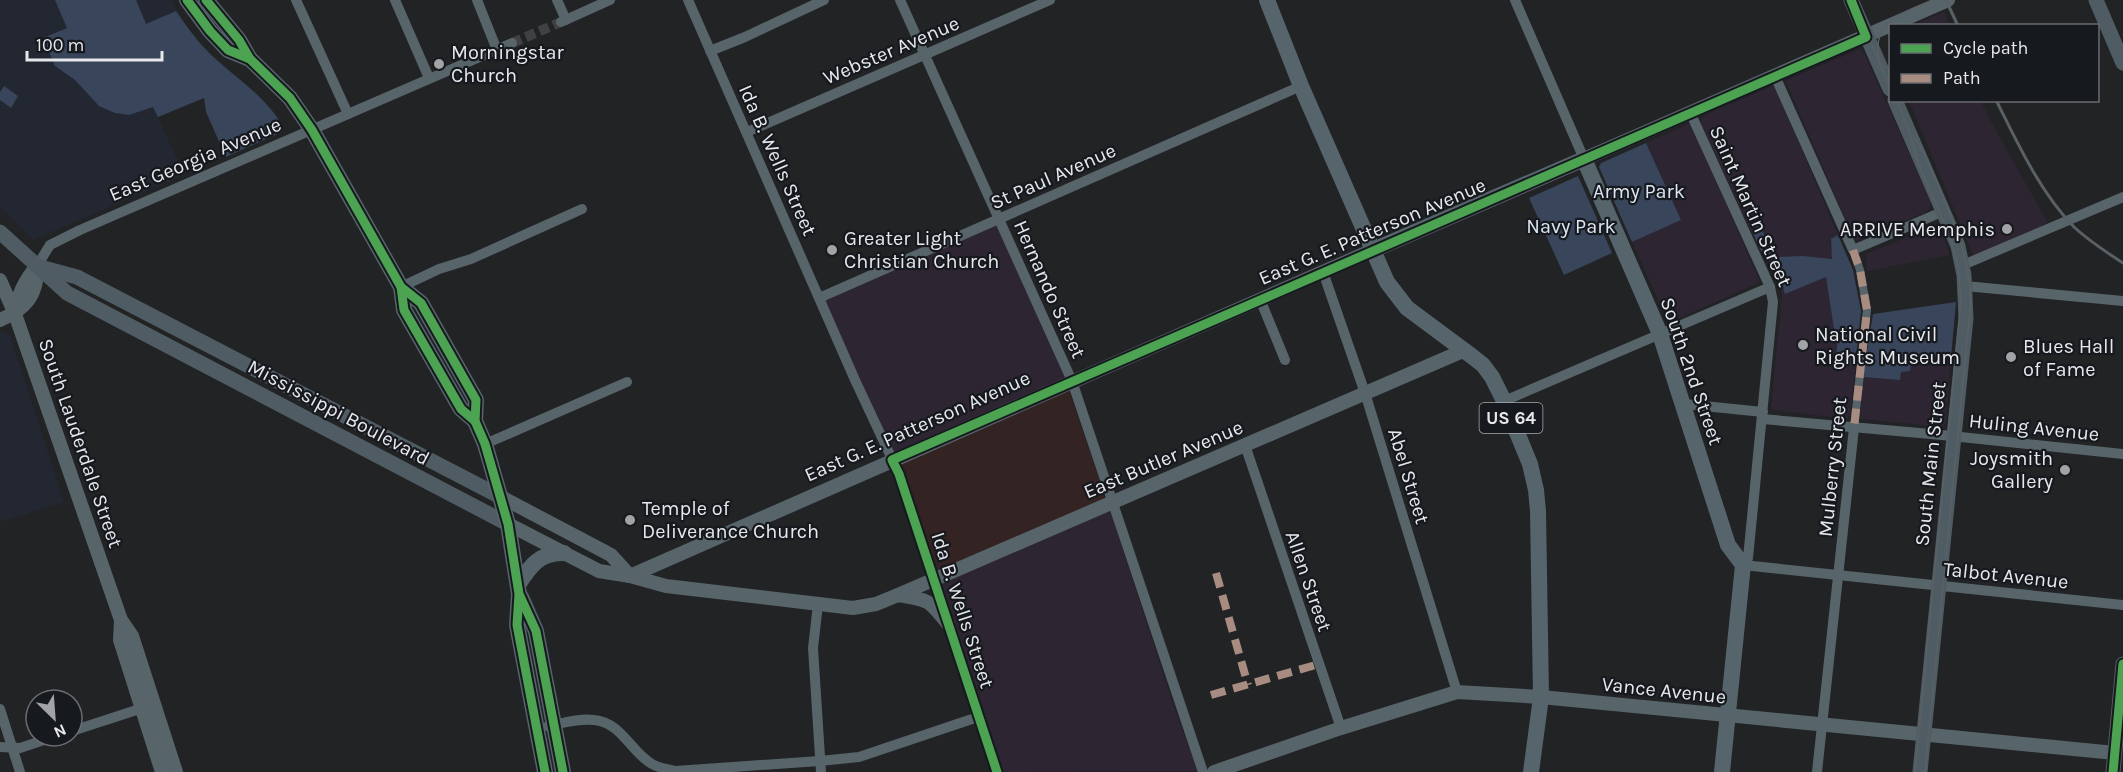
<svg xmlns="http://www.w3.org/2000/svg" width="2123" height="772" viewBox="0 0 2123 772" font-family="Karla,sans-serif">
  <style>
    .commercial { fill: #2d2532 }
    .industrial { fill: #342323 }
    .built { fill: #232731 }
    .green { fill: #38455b }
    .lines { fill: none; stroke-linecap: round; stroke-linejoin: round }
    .minor-tunnel { stroke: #3f4143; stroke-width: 10; stroke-dasharray: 10 5; stroke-linecap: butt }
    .pedestrian { stroke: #57646a; stroke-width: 8 }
    .minor { stroke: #57646a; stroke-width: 10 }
    .tertiary { stroke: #57646a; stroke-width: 14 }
    .secondary { stroke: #505c63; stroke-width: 15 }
    .primary { stroke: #56646c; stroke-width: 16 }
    .tram { stroke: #596166; stroke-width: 1.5 }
    .rail { stroke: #596166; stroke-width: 3 }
    .quiet { stroke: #a88b81; stroke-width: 8; stroke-dasharray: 15 8; stroke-linecap: butt }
    .cycleway-casing { stroke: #16191e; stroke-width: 13 }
    .cycleway { stroke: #4ca352; stroke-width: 9 }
    .poi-dot { fill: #a1a3a6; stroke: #16191e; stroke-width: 2 }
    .labels { text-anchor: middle; stroke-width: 4.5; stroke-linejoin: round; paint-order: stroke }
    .shield { fill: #16191e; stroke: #a8aaae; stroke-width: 1.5 }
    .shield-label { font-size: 18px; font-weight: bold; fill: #e6e8ec }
    .street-label { font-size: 20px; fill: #e6e8ec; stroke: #16191e }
    .poi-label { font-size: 20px; fill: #e6e8ec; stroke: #16191e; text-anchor: start }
    .park-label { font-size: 20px; fill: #dde5f2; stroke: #16191e }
  </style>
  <rect width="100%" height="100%" fill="#212325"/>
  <g class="commercial">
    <polygon points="1944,12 1950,25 1913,25"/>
    <polygon points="1860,49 1864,53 1931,202 1929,209 1924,213 1857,240 1855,240 1846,220 1786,82 1789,79"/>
    <polygon points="1772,86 1775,87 1838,235 1830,241 1833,259 1776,257 1753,231 1754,238 1701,123 1702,118 1707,114"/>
    <polygon points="1909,101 1981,101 1989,118 2048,223 2042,225 2043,228 1976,255 1972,253"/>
    <polygon points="1688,124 1691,124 1760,282 1673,321 1666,317 1632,242 1681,220 1646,143"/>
    <polygon points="997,223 1065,378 894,453 824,301"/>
    <polygon points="1936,225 1943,236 1950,255 1867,271 1866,254"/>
    <polygon points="1774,267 1783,285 1800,287 1826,277 1835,335 1838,336 1836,358 1840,364 1855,366 1851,413 1847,419 1773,410 1771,407 1782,294"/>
    <polygon points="1912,354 1951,358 1946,421 1943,427 1860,419 1863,377 1901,372"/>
    <polygon points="1109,508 1176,713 1198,771 1001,772 939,581"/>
  </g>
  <polygon class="industrial" points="1068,388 1106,500 936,572 897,462"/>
  <g class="built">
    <polygon points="0,0 171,0 186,26 201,44 242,82 158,117 184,175 33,240 0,207"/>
    <polygon points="0,331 10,335 64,502 0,522"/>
  </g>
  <g class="green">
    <path d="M55 0H136L146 24 176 11C187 27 198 42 211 55 236 78 267 97 283 127L282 132 226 157 206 112 204 98 158 117 153 107 129 115 115 113 99 106 75 80 55 66 43 38 67 28Z"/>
    <polygon points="4,86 18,96 11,108 0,100 0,92"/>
    <polygon points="1646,143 1681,220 1632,242 1599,167 1601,163"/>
    <polygon points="1578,176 1612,253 1564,275 1529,198"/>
    <polygon points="1757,225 1760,226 1776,257 1803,256 1832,259 1831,239 1838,235 1853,270 1861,311 1855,366 1840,364 1836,358 1838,336 1835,336 1826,277 1785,294 1779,273 1760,249 1752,231"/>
    <polygon points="1956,302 1951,358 1912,354 1910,371 1901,372 1900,380 1863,377 1873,314"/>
  </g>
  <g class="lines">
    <polyline class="minor-tunnel" points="512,43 561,22"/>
    <polyline class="pedestrian" points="1853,250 1860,270 1867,310 1854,428"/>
    <g class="minor">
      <polyline points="296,0 348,114"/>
      <polyline points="395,0 429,78"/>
      <polyline points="477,0 497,50"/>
      <polyline points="557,0 566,20"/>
      <polyline points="688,0 855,380 899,474 997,772"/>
      <polyline points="900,0 1072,381 1203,772"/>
      <polyline points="1515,0 1584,159"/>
      <polyline points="561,22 610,0"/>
      <polyline points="710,51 745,37 824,0"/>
      <polyline points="1775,76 1853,250 1944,211"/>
      <polyline points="1690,112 1770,287 1773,302 1748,558 1743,565"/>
      <polyline points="747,132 1050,0"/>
      <polyline points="1963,265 2123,197"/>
      <polyline points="37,266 50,245 80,230 512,43"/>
      <polyline points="1323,272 1365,393 1457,692"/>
      <polyline points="1965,286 2123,301"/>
      <polyline points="401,287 439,269 471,259 582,209"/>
      <polyline points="819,298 1301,86"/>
      <polyline points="1260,299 1285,360"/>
      <polyline points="1504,401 1770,287"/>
      <polyline points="1684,404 1763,412"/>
      <polyline points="1762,419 1942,435 2123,454"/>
      <polyline points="485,444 627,382"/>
      <polyline points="1245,445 1341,728"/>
      <polyline points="1743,565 2123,605"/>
      <polyline points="818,604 813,648 821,772"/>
      <polyline points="0,709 20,772"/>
      <path d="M548 726C563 723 579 718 594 720 621 722 631 752 652 764 659 768 667 769 675 771L820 761 859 757 978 717"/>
      <polyline points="72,731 149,706"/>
      <polyline points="0,747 20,748 56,736"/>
      <polyline points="1817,772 1854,428"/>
    </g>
    <g class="tertiary">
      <polyline points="1584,159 1948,0"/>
      <polyline points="0,280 15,314 121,620 132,636 176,772"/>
      <path d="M15 314C18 295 24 281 37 266"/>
      <path d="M0 320C26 309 38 295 37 266"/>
      <polyline points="501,497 611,555 630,576"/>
      <polyline points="508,524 599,571 630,576 666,586 853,608 876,604 898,595 1465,350"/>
      <polyline points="630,576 1373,250"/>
      <path d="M898 595C929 600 928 599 948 624"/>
      <polyline points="121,620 120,640 162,772"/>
      <polyline points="1214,772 1341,728 1457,692 1541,697 2115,753"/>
    </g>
    <g class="secondary">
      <polyline points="1851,0 1890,89"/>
      <polyline points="2096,0 2123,63"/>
      <polyline points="1895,100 1958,246 1964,275 1966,318 1920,772"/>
      <polyline points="0,232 67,293 508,524"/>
      <polyline points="40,267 77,277 501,497"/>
      <polyline points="2113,772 2123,664"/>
    </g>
    <g class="primary">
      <polyline points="187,0 210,31 228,50 250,59"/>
      <polyline points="206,0 239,40 250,59 290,98 312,130 401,287 421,303 476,400 475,421 485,444 508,524 519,594 517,625 545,772"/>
      <polyline points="1267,0 1301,86 1387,282 1407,308 1473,357 1483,365 1492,377 1504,401 1530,464 1536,490 1538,511 1541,697 1531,772"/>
      <polyline points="1373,250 1584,159 1660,334 1728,545 1743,565 1722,772"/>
      <polyline points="401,287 404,310 461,409 475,421"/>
      <path d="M518 585C530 566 540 552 564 553"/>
      <polyline points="521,597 536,631 563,772"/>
    </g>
    <g class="tram">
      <polyline points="1853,0 1890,88"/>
      <path d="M1881 67C1867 23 1900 14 1933 0"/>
      <polyline points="1896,100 1910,133 1918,163 1951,239 1958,266 1961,301 1915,772"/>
      <path d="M1916 139 1923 151C1945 201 1968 245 1971 300L1925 772"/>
    </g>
    <g class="rail">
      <polyline points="1946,0 1958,26"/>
      <path d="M1996 100C2018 144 2040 192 2074 227 2089 241 2106 252 2123 263"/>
    </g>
    <g class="quiet">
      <polyline points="1853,250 1860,270 1867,310 1854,428"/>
      <polyline points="1216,573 1248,685"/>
      <polyline points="1211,695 1319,664"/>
    </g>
    <defs>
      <g id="cycleway">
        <polyline points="187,0 210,31 228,50 250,59"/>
        <polyline points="206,0 239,40 250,59 290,98 312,130 401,287 421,303 476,400 475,421 485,444 508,524 519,594 517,625 545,772"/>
        <polyline points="401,287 404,310 461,409 475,421"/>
        <polyline points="520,596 536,631 563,772"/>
        <polyline points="997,772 899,474 892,460 1866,37 1851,0"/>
        <polyline points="2113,772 2123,664"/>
      </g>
    </defs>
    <use href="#cycleway" class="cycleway-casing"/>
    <use href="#cycleway" class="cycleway"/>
  </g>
  <g class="poi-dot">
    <circle cx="439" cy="64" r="6"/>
    <circle cx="2007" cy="229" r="6"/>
    <circle cx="832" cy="250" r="6"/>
    <circle cx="1803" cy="345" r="6"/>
    <circle cx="2011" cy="357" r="6"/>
    <circle cx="2065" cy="470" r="6"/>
    <circle cx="630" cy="520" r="6"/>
  </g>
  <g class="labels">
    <rect class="shield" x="1479.5" y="403" width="63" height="30" rx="4.5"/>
    <g class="shield-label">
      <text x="1511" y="424">US 64</text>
    </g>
    <g class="street-label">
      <text transform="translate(891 50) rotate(-23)" y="7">Webster Avenue</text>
      <text transform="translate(195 159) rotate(-23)" y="7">East Georgia Avenue</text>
      <text transform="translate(778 160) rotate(66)" y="7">Ida B. Wells Street</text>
      <text transform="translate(1053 176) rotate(-24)" y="7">St Paul Avenue</text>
      <text transform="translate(1751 206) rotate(66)" y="7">Saint Martin Street</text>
      <text transform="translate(1372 231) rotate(-23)" y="7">East G. E. Patterson Avenue</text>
      <text transform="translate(1050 289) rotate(66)" y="7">Hernando Street</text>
      <text transform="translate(1692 371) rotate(71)" y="7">South 2nd Street</text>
      <text transform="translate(339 412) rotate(28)" y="7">Mississippi Boulevard</text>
      <text transform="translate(917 426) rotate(-24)" y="7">East G. E. Patterson Avenue</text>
      <text transform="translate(2034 427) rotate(6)" y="7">Huling Avenue</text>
      <text transform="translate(81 443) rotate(71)" y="7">South Lauderdale Street</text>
      <text transform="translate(1163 459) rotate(-23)" y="7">East Butler Avenue</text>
      <text transform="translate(1930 464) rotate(-84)" y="7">South Main Street</text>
      <text transform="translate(1832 467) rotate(-84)" y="7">Mulberry Street</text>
      <text transform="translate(1409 476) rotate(73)" y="7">Abel Street</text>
      <text transform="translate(2006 575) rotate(6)" y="7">Talbot Avenue</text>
      <text transform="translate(1309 581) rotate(71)" y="7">Allen Street</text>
      <text transform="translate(963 610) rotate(72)" y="7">Ida B. Wells Street</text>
      <text transform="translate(1664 690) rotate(6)" y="7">Vance Avenue</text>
    </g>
    <g class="poi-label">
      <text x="451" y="59">Morningstar<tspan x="451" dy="23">Church</tspan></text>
      <text x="1995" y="236" text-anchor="end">ARRIVE Memphis</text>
      <text x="844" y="245">Greater Light<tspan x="844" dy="23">Christian Church</tspan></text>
      <text x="1815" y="341">National Civil<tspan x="1815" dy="23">Rights Museum</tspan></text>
      <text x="2023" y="353">Blues Hall<tspan x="2023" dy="23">of Fame</tspan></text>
      <text x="2053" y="465" text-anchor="end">Joysmith<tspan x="2053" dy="23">Gallery</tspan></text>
      <text x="642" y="515">Temple of<tspan x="642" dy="23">Deliverance Church</tspan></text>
    </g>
    <g class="park-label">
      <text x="1639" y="198">Army Park</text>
      <text x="1571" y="233">Navy Park</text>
    </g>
  </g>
  <rect x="1889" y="24" width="210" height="78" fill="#16191e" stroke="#696c70" stroke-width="1.5"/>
  <rect x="1901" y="44" width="30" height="9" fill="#4ca352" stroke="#696c70" stroke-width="1.5"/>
  <text x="1943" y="54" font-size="18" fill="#e6e8ec">Cycle path</text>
  <rect x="1901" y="74" width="30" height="9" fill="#a88b81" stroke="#696c70" stroke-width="1.5"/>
  <text x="1943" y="84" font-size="18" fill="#e6e8ec">Path</text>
  <g transform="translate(54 718) rotate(155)"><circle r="28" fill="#16191e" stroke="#696c70" stroke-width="1.5"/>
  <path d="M0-4.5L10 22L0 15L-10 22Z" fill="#a1a3a6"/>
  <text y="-9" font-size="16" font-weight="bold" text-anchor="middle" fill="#e6e8ec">N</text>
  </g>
  <path d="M27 51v9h135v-9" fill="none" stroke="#e6e8ec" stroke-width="3"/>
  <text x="36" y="51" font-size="18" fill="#e6e8ec" stroke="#16191e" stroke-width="4.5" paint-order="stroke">100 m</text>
</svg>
